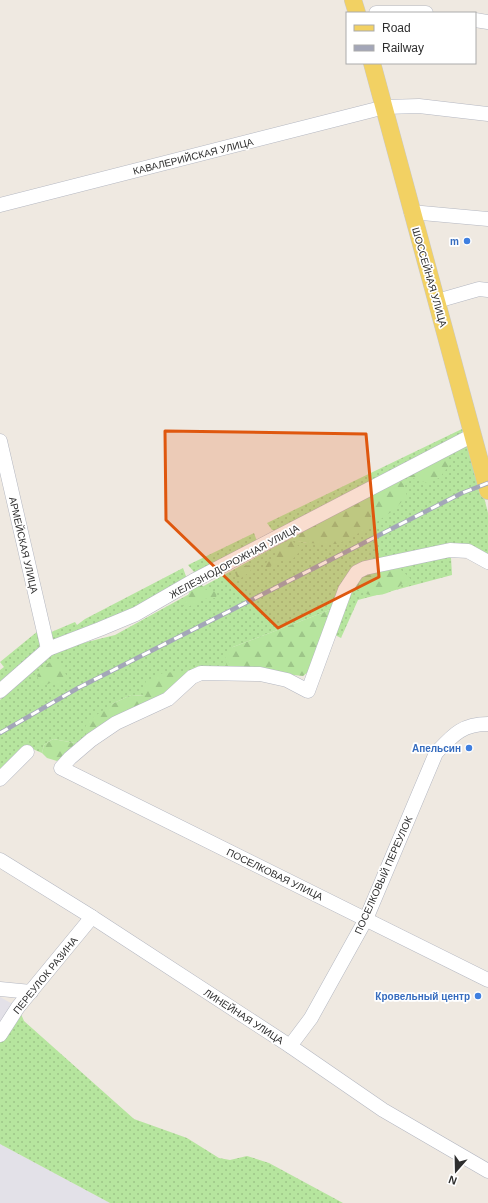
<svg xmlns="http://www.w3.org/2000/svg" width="488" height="1203" viewBox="0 0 488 1203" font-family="Arial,sans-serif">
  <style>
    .industrial { fill: #e3e1e8 }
    .grass { fill: url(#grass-dots) }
    .forest { fill: url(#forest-firs) }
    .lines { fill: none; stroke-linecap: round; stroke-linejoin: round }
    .minor-casing { stroke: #b4b7c1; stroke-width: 15 }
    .major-casing { stroke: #c9c9c9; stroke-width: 18 }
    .minor { stroke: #fff; stroke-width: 14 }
    .major { stroke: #f2d163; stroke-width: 17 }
    .rail-casing { stroke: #a3a6b8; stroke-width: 4.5 }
    .rail { stroke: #fff; stroke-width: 3; stroke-dasharray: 9; stroke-linecap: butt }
    .marked { fill: #df570e; fill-opacity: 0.2; stroke: #df570e; stroke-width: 3; stroke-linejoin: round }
    .shop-dot { fill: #3f7fe0; stroke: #fff; stroke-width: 1.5 }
    .labels { text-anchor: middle; stroke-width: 3.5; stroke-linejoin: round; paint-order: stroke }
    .street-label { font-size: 10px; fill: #2e2e2e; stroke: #fff }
    .shop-label { font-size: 10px; font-weight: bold; fill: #366cbe; stroke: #fff; text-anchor: end }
  </style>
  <defs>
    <pattern id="grass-dots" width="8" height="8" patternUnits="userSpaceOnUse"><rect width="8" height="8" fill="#b6e59e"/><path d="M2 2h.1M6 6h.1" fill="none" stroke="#9dc588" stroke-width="1.8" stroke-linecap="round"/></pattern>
    <pattern id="forest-firs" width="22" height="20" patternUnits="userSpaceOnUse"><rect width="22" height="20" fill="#b6e59e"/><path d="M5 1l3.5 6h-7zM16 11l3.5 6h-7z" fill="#9dc588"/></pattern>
  </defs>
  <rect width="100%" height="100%" fill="#efe9e1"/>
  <g class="industrial">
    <polygon points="0,997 18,1007 0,1035"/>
    <polygon points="0,1144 110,1203 0,1203"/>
  </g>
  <g class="grass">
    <polygon points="464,428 461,436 277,531 272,530 267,523"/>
    <path d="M467 443 472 449 488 513V555L486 556 469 544H459L361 567 335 608 233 647 227 668H199L187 671 145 696 131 695 112 704 85 741 75 743 53 739 44 745 42 753 28 747 0 774V700L44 657 75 645 115 635 289 539 307 543C358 508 409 468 467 443Z"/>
    <polygon points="254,533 258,544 202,574 194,572 188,565"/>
    <polygon points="448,555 451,558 452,575 358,600 341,638 333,634 356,578 362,572"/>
    <polygon points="183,568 187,579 132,610 54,640 49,638 49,633 75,622 77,625 85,619"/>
    <polygon points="38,631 40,644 39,649 0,684 0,670 4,667 0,662"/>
    <polygon points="18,1007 24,1021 134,1119 187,1138 219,1158 230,1160 247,1156 269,1163 343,1203 110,1203 0,1144 0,1035"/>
  </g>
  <g class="forest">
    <polygon points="446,452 450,465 439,478 427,483 407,476"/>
    <path d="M402 479 407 496 394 510 365 530 337 544 307 543 291 540 302 549 291 561H278L266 569 264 564 276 557 275 549C315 522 359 500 402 479Z"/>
    <polygon points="250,565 252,566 250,572 238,580 235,572 240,567"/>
    <path d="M387 568 400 569 410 578 409 583H403C392 595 366 602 355 586L360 578Z"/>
    <polygon points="201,583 204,589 217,592 216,598 203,599 188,607 183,606 191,589"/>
    <polygon points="335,608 312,669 303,676 227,668 225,658 233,647"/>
    <polygon points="52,661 58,661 68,678 65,682 57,684 52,682 46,685 40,683 37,675 47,664"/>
    <polygon points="187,671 187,677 178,687 87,737 85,728 88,721 112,704 131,695 144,696 142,692 146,681 163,673"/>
    <polygon points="53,739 75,743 78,746 72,752 57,761 47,758 42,753 44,745"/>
  </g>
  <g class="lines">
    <defs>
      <g id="minor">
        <polyline points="376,13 426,13"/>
        <polyline points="475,20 488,22"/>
        <polyline points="0,205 385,107 419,106 488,114"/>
        <polyline points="411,212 488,219"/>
        <polyline points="437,301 479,289 488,290"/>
        <polyline points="0,441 48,649"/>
        <polyline points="488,562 468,551 450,550 365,568 357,572 345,590 308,691 287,680 260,674 201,673 192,677 168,699 116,723 91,740 70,758 61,768 488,980"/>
        <polyline points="0,691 48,649 100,629 136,614 193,581 473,435"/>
        <polyline points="0,779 27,752"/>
        <polyline points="0,860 92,917 290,1046 383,1110 488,1171"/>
        <polyline points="0,989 31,992"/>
        <polyline points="0,1035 18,1007 92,917"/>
        <path d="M290 1046 311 1018 366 919 436 753C453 735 462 724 488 724"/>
      </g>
      <g id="major">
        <polyline points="353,0 357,13"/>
        <polyline points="372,63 488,491"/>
      </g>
    </defs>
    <use href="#minor" class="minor-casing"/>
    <use href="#major" class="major-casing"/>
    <use href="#minor" class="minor"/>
    <use href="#major" class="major"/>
    <defs>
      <polyline id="rail" points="0,733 78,688 462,493 488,483"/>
    </defs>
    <use href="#rail" class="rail-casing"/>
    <use href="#rail" class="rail"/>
  </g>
  <path class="marked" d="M165 431 366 434 379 577 278 628 166 520Z"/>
  <g class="shop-dot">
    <circle cx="467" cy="241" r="4"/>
    <circle cx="469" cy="748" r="4"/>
    <circle cx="478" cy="996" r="4"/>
  </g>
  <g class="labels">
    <g class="street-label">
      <text transform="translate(193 156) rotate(-14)" y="4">КАВАЛЕРИЙСКАЯ УЛИЦА</text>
      <text transform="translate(430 277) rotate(74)" y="4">ШОССЕЙНАЯ УЛИЦА</text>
      <text transform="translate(24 545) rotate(77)" y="4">АРМЕЙСКАЯ УЛИЦА</text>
      <text transform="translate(234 561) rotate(-28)" y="4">ЖЕЛЕЗНОДОРОЖНАЯ УЛИЦА</text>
      <text transform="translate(275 874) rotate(26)" y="4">ПОСЕЛКОВАЯ УЛИЦА</text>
      <text transform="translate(383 875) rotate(-66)" y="4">ПОСЕЛКОВЫЙ ПЕРЕУЛОК</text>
      <text transform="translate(45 975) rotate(-51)" y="4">ПЕРЕУЛОК РАЗИНА</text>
      <text transform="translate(244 1016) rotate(33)" y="4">ЛИНЕЙНАЯ УЛИЦА</text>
    </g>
    <g class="shop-label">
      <text x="459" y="245">m</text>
      <text x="461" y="752">Апельсин</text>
      <text x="470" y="1000">Кровельный центр</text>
    </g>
  </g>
  <rect x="346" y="12" width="130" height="52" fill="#ffffff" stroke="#ababab"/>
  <rect x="354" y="25" width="20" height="6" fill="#f2d163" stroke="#ababab"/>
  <text x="382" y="32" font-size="12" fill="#2e2e2e">Road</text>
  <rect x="354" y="45" width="20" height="6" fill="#a3a6b8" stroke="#ababab"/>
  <text x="382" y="52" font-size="12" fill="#2e2e2e">Railway</text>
  <g transform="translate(456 1171) rotate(200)" stroke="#ffffff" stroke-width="3" paint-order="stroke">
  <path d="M0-3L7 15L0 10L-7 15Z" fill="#2e2e2e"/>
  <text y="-6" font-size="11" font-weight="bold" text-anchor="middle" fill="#2e2e2e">N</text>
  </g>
</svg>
